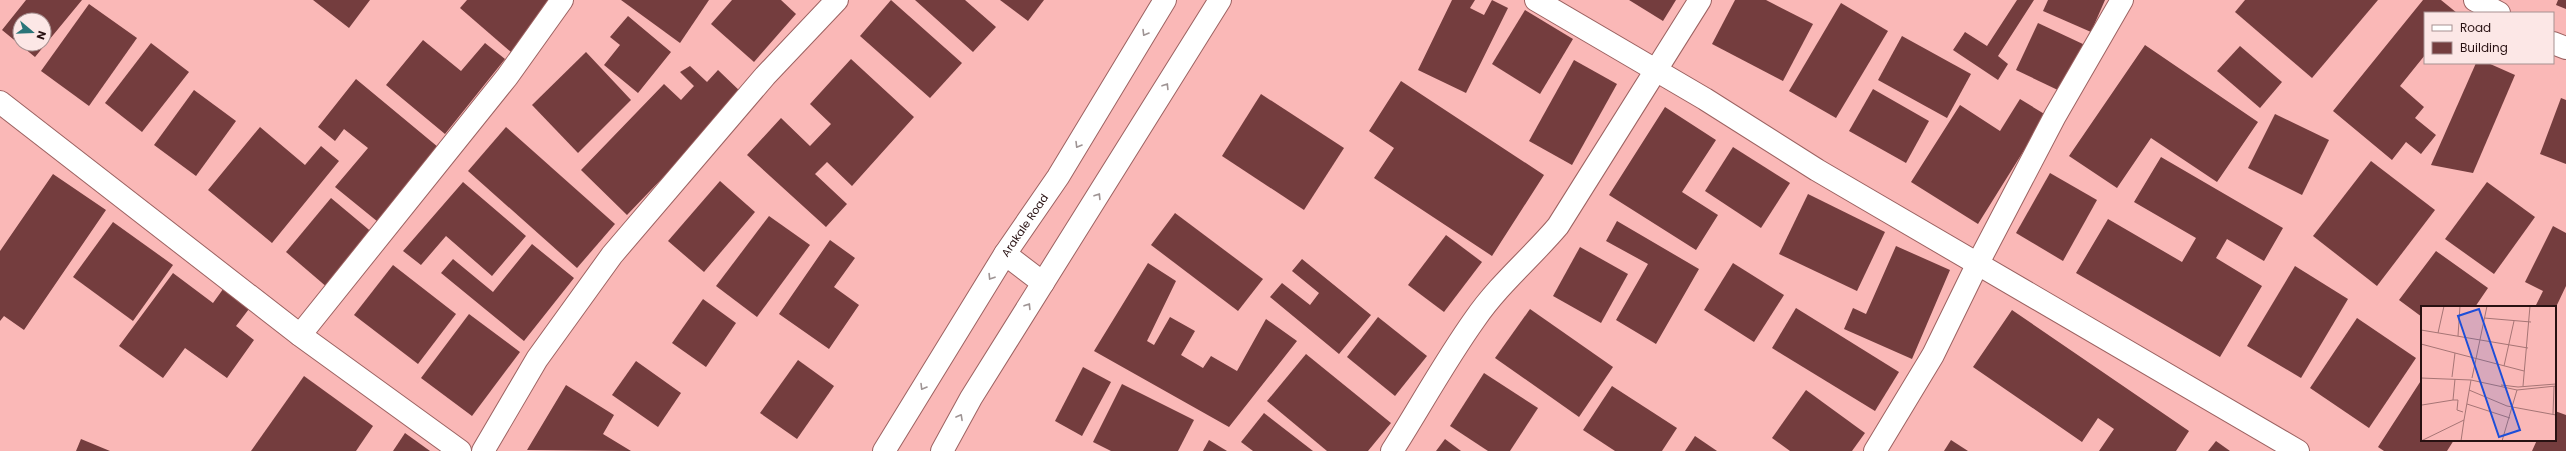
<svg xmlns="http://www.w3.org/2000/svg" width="2566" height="451" viewBox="0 0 2566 451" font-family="Poppins,sans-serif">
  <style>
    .building { fill: #743d3e; fill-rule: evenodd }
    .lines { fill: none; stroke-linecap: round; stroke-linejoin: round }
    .street-casing { stroke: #9c6261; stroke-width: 24 }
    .secondary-casing { stroke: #9c6261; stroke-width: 24 }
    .street { stroke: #fff; stroke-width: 22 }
    .secondary { stroke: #fff; stroke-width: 22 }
    .oneway { stroke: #9e9494 }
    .labels { text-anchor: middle; stroke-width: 4; stroke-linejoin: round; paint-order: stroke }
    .street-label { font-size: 11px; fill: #281112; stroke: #fce7e6 }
    .inset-road { fill: none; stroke: #a67575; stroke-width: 1 }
    .view { fill: #1d4ed8; fill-opacity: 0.15; stroke: #1d4ed8; stroke-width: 2 }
    .inset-edge { fill: none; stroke: #281112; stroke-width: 2 }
  </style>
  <rect width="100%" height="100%" fill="#fab8b7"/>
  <g class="building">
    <path d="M26 0H82L35 57 2 30ZM20 20H44V44H20Z"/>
    <polygon points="313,0 370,0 349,28"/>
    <polygon points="467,0 556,0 511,52 460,8"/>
    <polygon points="621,0 709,0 680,43"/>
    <polygon points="732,0 781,0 796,14 754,62 711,24"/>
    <polygon points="891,0 962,63 930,98 860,36"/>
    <polygon points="915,0 965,0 996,27 973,52"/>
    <polygon points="1000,0 1044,0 1028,21"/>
    <polygon points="1452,0 1475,0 1470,8 1484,15 1492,0 1508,8 1466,93 1418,70"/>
    <polygon points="1629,0 1676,0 1663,21"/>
    <polygon points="1735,0 1766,0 1813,24 1783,81 1712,44"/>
    <polygon points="2017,0 2034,0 1998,56 2008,64 1998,80 1953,50 1965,32 1987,46"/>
    <polygon points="2048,0 2105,0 2091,32 2043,11"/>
    <polygon points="2245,0 2378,0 2312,78 2235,12"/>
    <polygon points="2423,0 2441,0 2457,13 2425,13 2425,55 2400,86 2424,107 2415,118 2436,135 2421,154 2406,142 2392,160 2333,111"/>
    <polygon points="2558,0 2566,0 2566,9 2556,5"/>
    <polygon points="1841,3 1888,31 1836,118 1789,91"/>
    <polygon points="89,4 137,38 89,106 41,71"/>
    <polygon points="1525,10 1573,39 1540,94 1492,64"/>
    <polygon points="628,16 671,52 638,93 604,65 620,45 610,37"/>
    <polygon points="2038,23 2085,45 2062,92 2016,70"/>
    <polygon points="1902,36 1971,74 1947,118 1878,80"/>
    <polygon points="423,40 461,71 485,43 505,59 445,134 386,85"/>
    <polygon points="151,43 189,72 142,132 105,103"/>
    <polygon points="2145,45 2258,122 2217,182 2151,138 2117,188 2069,156"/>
    <polygon points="2240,46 2282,82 2260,108 2217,71"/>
    <polygon points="586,52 631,100 578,153 532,105"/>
    <polygon points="851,59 914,117 852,186 827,162 815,174 847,204 826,227 747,155 781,118 810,146 831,124 810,104"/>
    <polygon points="1574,60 1617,84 1572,165 1529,141"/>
    <polygon points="2476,63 2488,63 2515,75 2473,173 2431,165"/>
    <polygon points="690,66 707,82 718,70 743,94 627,215 581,170 664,84 681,100 694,86 680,72"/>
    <polygon points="356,79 444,152 383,226 335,187 368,148 344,129 335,141 318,127"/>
    <polygon points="1401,81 1544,175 1492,256 1374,178 1394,148 1369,131"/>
    <polygon points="1873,89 1929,121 1906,163 1849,131"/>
    <polygon points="194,90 236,121 196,176 154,145"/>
    <polygon points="1261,94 1344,148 1304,210 1222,156"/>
    <polygon points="2561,98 2566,100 2566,164 2540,154"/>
    <polygon points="2020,99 2046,115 1978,224 1911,182 1960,105 2000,131"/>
    <polygon points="1665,107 1716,140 1682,192 1718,215 1696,250 1609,195"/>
    <polygon points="2275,114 2329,140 2302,195 2248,168"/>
    <polygon points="260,127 305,165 321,146 339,161 272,243 208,190"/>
    <polygon points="506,127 615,224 577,268 468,171"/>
    <polygon points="1733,147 1790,183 1761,228 1705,191"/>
    <polygon points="2161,157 2283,228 2264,261 2227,239 2216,258 2262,286 2220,357 2076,273 2108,219 2182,262 2196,238 2134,202"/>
    <polygon points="2371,161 2435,210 2377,286 2313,236"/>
    <polygon points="2050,173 2097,200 2063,261 2016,233"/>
    <polygon points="53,174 106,210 24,330 4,316 0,321 0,251"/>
    <polygon points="720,181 755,212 704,272 668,241"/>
    <polygon points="463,182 526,236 492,276 446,236 421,265 403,251"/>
    <polygon points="2487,182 2535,217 2494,274 2445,239"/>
    <polygon points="1808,194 1885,232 1857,291 1779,254"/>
    <polygon points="331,198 374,234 328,288 286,252"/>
    <polygon points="1175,213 1263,279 1238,311 1151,245"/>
    <polygon points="769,216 810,245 757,317 716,286"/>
    <polygon points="1617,221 1699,269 1656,344 1616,320 1648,264 1606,241"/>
    <polygon points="113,222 173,265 133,321 73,277"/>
    <polygon points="2553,226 2566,233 2566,286 2556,307 2535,307 2543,291 2525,282"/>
    <polygon points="1446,235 1482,262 1444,312 1408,285"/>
    <polygon points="830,240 855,258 834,287 859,305 829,349 779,314"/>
    <polygon points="532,244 574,278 524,341 441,273 453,259 493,292"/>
    <polygon points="1896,246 1950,270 1912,359 1844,329 1853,308 1866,314"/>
    <polygon points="1580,247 1628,274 1601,323 1553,296"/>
    <polygon points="2436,251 2488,288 2475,307 2422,307 2422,317 2399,300"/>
    <polygon points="1302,259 1371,315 1339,354 1270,297 1282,283 1310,305 1319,293 1292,271"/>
    <polygon points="1148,263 1176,281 1147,341 1154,345 1170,317 1195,331 1181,355 1203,368 1211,356 1237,371 1266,319 1297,341 1229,427 1094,351"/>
    <polygon points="1733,263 1784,295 1754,342 1704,310"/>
    <polygon points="393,265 456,314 418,364 354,315"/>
    <polygon points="2295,266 2348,299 2301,378 2247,346"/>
    <polygon points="173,273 213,303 226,285 252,305 236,326 254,340 227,378 185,348 163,378 119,346"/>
    <polygon points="703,299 736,323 706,367 672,343"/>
    <polygon points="1796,308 1899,372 1875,411 1772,348"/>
    <polygon points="1530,309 1613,367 1579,417 1495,358"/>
    <polygon points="2012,310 2189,431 2176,451 2099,451 2114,429 2098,418 2082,442 1973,367"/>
    <polygon points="469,314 520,352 472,416 421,378"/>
    <polygon points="1378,317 1427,356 1395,396 1347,357"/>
    <polygon points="2357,318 2416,358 2369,428 2310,388"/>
    <polygon points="1306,354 1391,423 1368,451 1327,451 1267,401"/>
    <polygon points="798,360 834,386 797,439 760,413"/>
    <polygon points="636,361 681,393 658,427 612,395"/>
    <polygon points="1083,367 1111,382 1082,436 1055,421"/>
    <polygon points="1484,373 1538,408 1510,451 1488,451 1450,426"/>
    <polygon points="304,376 373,426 356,451 251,451"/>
    <polygon points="2422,379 2422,440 2454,440 2447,451 2384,451 2378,447"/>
    <polygon points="1122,384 1194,420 1178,451 1111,451 1093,442"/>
    <polygon points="566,385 614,415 603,434 631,451 527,450"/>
    <polygon points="1612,386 1677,428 1662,451 1615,451 1583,430"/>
    <polygon points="1806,390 1865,433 1852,451 1790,451 1772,438"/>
    <polygon points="2555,411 2566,415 2566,451 2532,451 2537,440 2555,440"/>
    <polygon points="1264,413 1313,451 1253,451 1241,442"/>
    <polygon points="405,433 430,451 393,451"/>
    <polygon points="1695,436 1717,451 1685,451"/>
    <polygon points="81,439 110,451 76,451"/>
    <polygon points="1445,439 1461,451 1436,451"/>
    <polygon points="1209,440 1227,451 1203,451"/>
    <polygon points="1951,440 1968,451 1944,451"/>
    <polygon points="2216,441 2230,451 2208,451"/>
  </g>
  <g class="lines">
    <defs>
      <g id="street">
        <polyline points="1536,0 1705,99 1817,170 2298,451"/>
        <polyline points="2475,0 2499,13"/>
        <polyline points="2553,43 2566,48"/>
        <polyline points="300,335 507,77 562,0"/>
        <polyline points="483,451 537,359 612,255 765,76 837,0"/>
        <path d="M1392 451C1420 407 1445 361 1475 319 1499 284 1531 258 1558 226L1700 0"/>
        <polyline points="1875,451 1933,355 1977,265 2055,116 2122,0"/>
      </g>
      <g id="secondary">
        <polyline points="0,102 300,335 460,451"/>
        <polyline points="1005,254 1043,283"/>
        <path id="s1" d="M884 451 1005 254 1058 177 1165 0"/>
        <polyline points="942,451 971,398 1220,0"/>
      </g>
    </defs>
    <use href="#street" class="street-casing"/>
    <use href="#secondary" class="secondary-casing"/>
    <use href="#street" class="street"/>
    <use href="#secondary" class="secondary"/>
  </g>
  <defs><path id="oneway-chevron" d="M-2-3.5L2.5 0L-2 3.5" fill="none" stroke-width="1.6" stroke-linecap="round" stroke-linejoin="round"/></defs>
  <g class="oneway">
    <use href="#oneway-chevron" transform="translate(1145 33) rotate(121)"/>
    <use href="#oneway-chevron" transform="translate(1166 86) rotate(-58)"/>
    <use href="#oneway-chevron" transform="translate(1078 145) rotate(121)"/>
    <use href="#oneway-chevron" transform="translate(1098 196) rotate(-58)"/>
    <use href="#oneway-chevron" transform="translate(991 277) rotate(122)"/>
    <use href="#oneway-chevron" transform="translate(1028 306) rotate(-58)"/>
    <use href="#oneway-chevron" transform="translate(923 387) rotate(121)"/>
    <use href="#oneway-chevron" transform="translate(960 417) rotate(-61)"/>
  </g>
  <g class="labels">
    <g class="street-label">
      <text dy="4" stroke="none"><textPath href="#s1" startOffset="266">Arakale Road</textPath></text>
    </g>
  </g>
  <g transform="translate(2421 306)">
    <rect width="135" height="135" fill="#fab8b7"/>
    <path class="inset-road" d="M63 12 110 16M0 24 107 42M17 27 23 0M37 30 39 0M0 38 34 47M83 60 93 15M31 71 34 47 103 65M0 72 50 74 96 84 135 80M51 72 66 0M80 79 97 81 135 78M102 80 109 0M48 84 86 100 135 109M32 94H37L36 104 42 106M46 98 89 112M1 99 32 94 34 73M132 108 133 80M0 135 43 114 50 74M40 135 43 114M81 135 96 84"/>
    <path class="view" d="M58 3 99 124 78 131 37 10Z"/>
    <rect width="135" height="135" class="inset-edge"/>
  </g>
  <rect x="2424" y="12" width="130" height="52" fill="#fce7e6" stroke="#a79191"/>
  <rect x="2432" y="25" width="20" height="6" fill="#ffffff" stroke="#a79191"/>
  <text x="2460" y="32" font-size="12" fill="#281112">Road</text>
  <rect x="2432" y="42" width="20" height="12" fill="#743d3e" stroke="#a79191"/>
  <text x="2460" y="52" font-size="12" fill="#281112">Building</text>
  <g transform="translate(32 32) rotate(109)"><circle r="19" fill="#fce7e6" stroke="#a79191"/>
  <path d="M0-3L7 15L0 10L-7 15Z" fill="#2a7579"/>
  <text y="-6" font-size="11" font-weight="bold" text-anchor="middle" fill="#281112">N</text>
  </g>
</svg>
